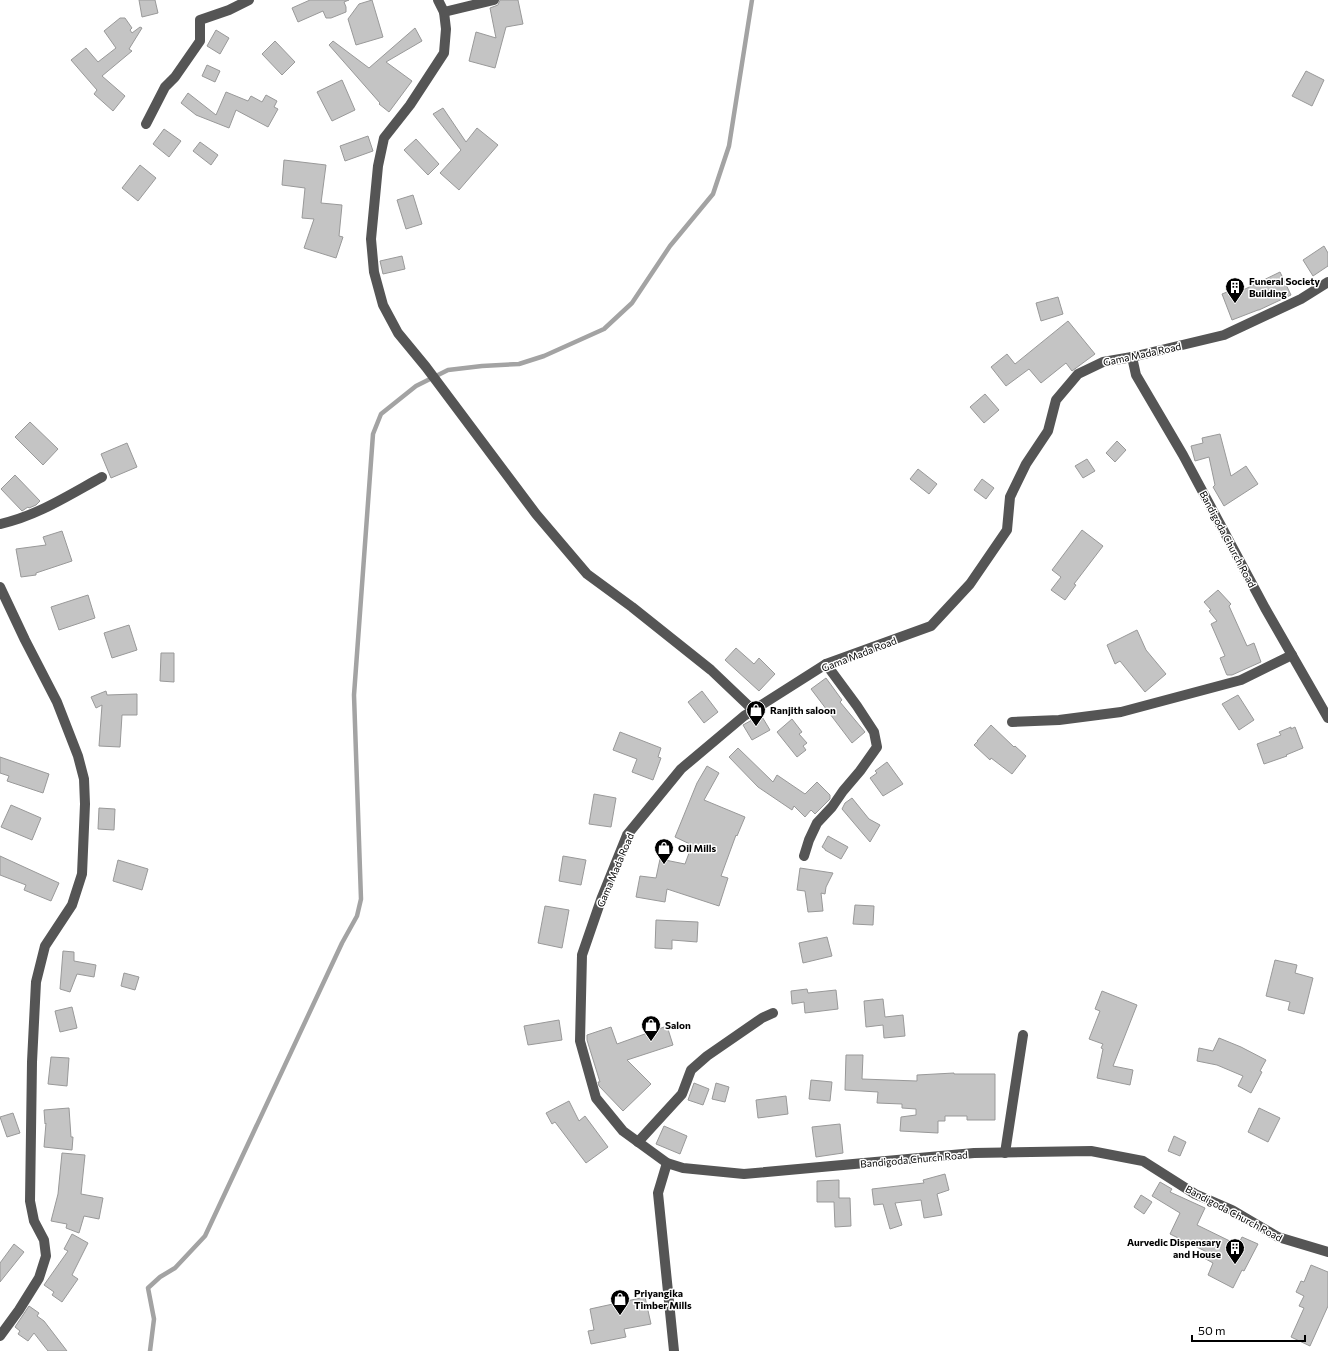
<svg xmlns="http://www.w3.org/2000/svg" width="1328" height="1351" viewBox="0 0 1328 1351" font-family="Commissioner,sans-serif">
  <style>
    .lines { fill: none; stroke-linecap: round; stroke-linejoin: round }
    .stream { stroke: #a3a3a3; stroke-width: 4.5 }
    .building { fill: #c4c4c4; stroke: #999 }
    .minor { stroke: #555; stroke-width: 10 }
    .labels { text-anchor: middle; stroke-width: 3; stroke-linejoin: round; paint-order: stroke }
    .poi-label { font-size: 10px; font-weight: bold; fill: #000; stroke: #fff; text-anchor: start }
    .street-label { font-size: 10px; fill: #000; stroke: #fff }
  </style>
  <rect width="100%" height="100%" fill="#fff"/>
  <g class="lines">
    <polyline class="stream" points="150,1351 154,1319 148,1288 160,1277 175,1268 205,1236 342,943 357,916 361,899 354,695 373,434 381,414 416,386 448,370 482,366 519,364 544,356 604,329 632,303 670,246 713,194 729,146 752,0"/>
  </g>
  <g class="building">
    <polygon points="139,0 155,0 158,13 142,17"/>
    <polygon points="310,0 349,0 344,2 346,7 346,12 331,18 326,18 323,11 298,22 292,8"/>
    <polygon points="372,0 383,37 356,45 348,19 359,4"/>
    <polygon points="500,0 518,0 523,24 506,27 495,68 469,61 476,32 496,38 490,8 498,5"/>
    <polygon points="120,18 125,18 132,28 130,30 132,33 140,27 142,28 129,49 132,51 102,76 125,96 113,111 94,94 97,90 71,60 86,48 98,62 116,48 104,31"/>
    <polygon points="415,28 422,41 386,62 412,81 389,112 379,104 380,103 329,45 333,41 369,68"/>
    <polygon points="216,30 229,38 220,54 207,46"/>
    <polygon points="275,41 295,62 282,75 262,54"/>
    <polygon points="207,65 220,71 215,82 202,76"/>
    <polygon points="1306,71 1324,80 1312,106 1292,96"/>
    <polygon points="342,80 355,110 332,121 317,92"/>
    <polygon points="226,92 248,101 251,96 262,102 266,95 277,101 274,107 278,109 268,127 236,110 229,128 196,115 181,103 188,93 216,115"/>
    <polygon points="443,108 466,142 477,128 498,145 459,190 440,173 461,150 433,114"/>
    <polygon points="164,129 181,141 169,157 153,144"/>
    <polygon points="368,136 373,151 345,161 340,146"/>
    <polygon points="416,139 439,164 428,175 404,150"/>
    <polygon points="200,142 218,155 211,165 193,151"/>
    <polygon points="284,160 326,165 321,203 342,205 339,236 343,237 336,258 304,248 314,219 302,218 305,188 282,185"/>
    <polygon points="140,165 156,178 138,201 122,188"/>
    <polygon points="413,195 422,224 406,229 397,200"/>
    <polygon points="1324,246 1328,253 1328,266 1313,276 1303,260"/>
    <polygon points="402,256 405,269 383,274 380,261"/>
    <polygon points="1280,272 1291,295 1259,310 1258,310 1232,320 1222,294 1237,288 1239,292"/>
    <polygon points="1058,297 1063,314 1041,321 1036,303"/>
    <polygon points="1068,321 1095,354 1072,371 1066,363 1041,383 1029,369 1006,386 991,367 1007,354 1015,364"/>
    <polygon points="985,394 999,410 984,423 970,407"/>
    <polygon points="30,422 58,449 43,465 15,437"/>
    <polygon points="1220,434 1231,476 1246,466 1258,484 1224,506 1213,487 1215,485 1209,457 1195,461 1191,446 1203,443 1202,438"/>
    <polygon points="1117,441 1126,450 1115,462 1106,453"/>
    <polygon points="127,443 137,467 111,478 101,454"/>
    <polygon points="1087,459 1095,471 1083,478 1075,466"/>
    <polygon points="918,469 937,484 929,494 910,479"/>
    <polygon points="15,475 40,501 36,505 29,508 28,507 22,511 1,489"/>
    <polygon points="982,479 994,488 986,499 974,490"/>
    <polygon points="1082,530 1103,546 1074,584 1076,585 1065,600 1051,590 1061,577 1052,570"/>
    <polygon points="62,531 72,561 36,573 36,575 21,577 16,549 46,545 43,537"/>
    <polygon points="1218,590 1231,604 1229,606 1247,646 1254,643 1261,662 1232,675 1227,675 1226,673 1220,658 1225,656 1211,624 1217,621 1209,611 1211,610 1204,602"/>
    <polygon points="88,595 95,618 59,630 51,607"/>
    <polygon points="129,625 137,650 112,658 104,633"/>
    <polygon points="1137,630 1146,650 1166,674 1145,692 1120,661 1115,664 1107,645"/>
    <polygon points="736,648 754,664 759,658 775,674 759,691 725,660"/>
    <polygon points="161,653 174,653 174,682 160,681"/>
    <polygon points="826,678 842,700 840,702 865,732 852,743 811,689"/>
    <polygon points="106,691 107,695 137,694 137,715 122,715 120,747 99,746 102,705 96,708 91,697"/>
    <polygon points="702,691 718,712 704,723 688,702"/>
    <polygon points="1238,695 1254,720 1239,730 1222,704"/>
    <polygon points="761,715 770,730 752,740 743,725"/>
    <polygon points="792,719 802,732 799,734 807,743 803,746 806,750 797,757 777,732"/>
    <polygon points="991,725 1014,747 1015,746 1026,756 1012,774 991,758 990,760 974,745 978,741 977,741"/>
    <polygon points="1291,727 1291,729 1295,727 1303,748 1286,755 1287,756 1264,764 1257,744 1281,735 1279,732"/>
    <polygon points="620,732 661,748 658,757 661,758 653,780 632,772 637,759 613,750"/>
    <polygon points="738,748 773,782 777,775 805,794 817,782 830,795 830,799 815,814 811,810 805,817 794,806 792,810 758,787 729,757"/>
    <polygon points="0,757 49,774 43,793 7,781 9,776 0,773"/>
    <polygon points="887,762 903,784 883,796 870,778 877,773 875,771"/>
    <polygon points="707,766 719,773 704,800 745,817 737,836 736,835 721,876 728,878 719,906 667,889 665,902 636,897 640,876 656,878 660,859 685,864 692,845 675,837 697,783"/>
    <polygon points="594,794 616,798 611,827 589,824"/>
    <polygon points="852,798 869,819 880,825 870,842 842,809 845,803"/>
    <polygon points="11,805 41,818 32,840 1,827"/>
    <polygon points="99,808 115,809 114,830 98,829"/>
    <polygon points="828,836 848,847 841,859 825,850 825,849 822,847"/>
    <polygon points="0,856 59,883 51,901 24,890 26,885 0,875"/>
    <polygon points="563,856 586,860 581,885 559,881"/>
    <polygon points="118,860 148,869 142,890 113,881"/>
    <polygon points="800,868 833,873 826,887 825,894 821,893 823,911 808,912 805,891 797,890"/>
    <polygon points="855,905 874,906 873,925 853,924"/>
    <polygon points="545,906 569,910 562,948 538,943"/>
    <polygon points="656,920 698,922 697,942 672,940 672,949 655,948"/>
    <polygon points="827,937 832,956 803,963 799,943"/>
    <polygon points="63,951 74,952 74,961 96,965 94,977 77,974 70,992 60,989"/>
    <polygon points="1275,960 1297,965 1295,973 1313,978 1304,1014 1288,1010 1290,1002 1266,996"/>
    <polygon points="124,973 139,977 135,990 121,986"/>
    <polygon points="807,989 808,993 836,990 838,1009 805,1013 804,1002 792,1004 791,991"/>
    <polygon points="1102,991 1137,1005 1113,1066 1133,1070 1130,1085 1097,1078 1103,1049 1101,1048 1103,1044 1089,1039 1100,1011 1095,1009"/>
    <polygon points="883,999 885,1017 903,1015 905,1036 884,1038 883,1025 866,1027 864,1001"/>
    <polygon points="72,1007 77,1028 60,1032 55,1011"/>
    <polygon points="559,1020 562,1040 528,1045 524,1026"/>
    <polygon points="667,1026 673,1045 627,1060 651,1084 623,1111 599,1086 598,1082 600,1082 587,1040 587,1035 611,1027 617,1044"/>
    <polygon points="1219,1038 1241,1047 1266,1060 1260,1071 1262,1072 1251,1093 1238,1086 1243,1076 1217,1065 1197,1061 1199,1048 1213,1051"/>
    <polygon points="846,1055 863,1055 862,1079 917,1081 917,1075 954,1073 954,1074 995,1074 995,1120 967,1120 967,1116 945,1116 945,1121 938,1121 938,1133 900,1131 901,1117 916,1115 916,1109 902,1108 902,1104 877,1103 878,1092 845,1090"/>
    <polygon points="51,1057 69,1058 67,1086 48,1084"/>
    <polygon points="811,1080 832,1082 830,1101 809,1099"/>
    <polygon points="694,1083 709,1089 703,1105 688,1100"/>
    <polygon points="716,1083 729,1087 725,1102 712,1099"/>
    <polygon points="786,1096 788,1114 758,1118 756,1100"/>
    <polygon points="569,1101 579,1121 585,1116 608,1147 586,1163 555,1122 552,1124 546,1113"/>
    <polygon points="69,1108 71,1137 73,1137 72,1150 44,1147 46,1123 45,1124 44,1110"/>
    <polygon points="1259,1108 1280,1118 1268,1142 1248,1132"/>
    <polygon points="13,1113 20,1133 7,1137 0,1117"/>
    <polygon points="840,1124 843,1153 816,1157 812,1127"/>
    <polygon points="664,1126 687,1136 680,1154 656,1144"/>
    <polygon points="1174,1136 1186,1142 1180,1156 1168,1151"/>
    <polygon points="62,1153 85,1155 81,1194 103,1198 99,1219 84,1216 79,1233 66,1228 67,1224 51,1221 58,1194"/>
    <polygon points="945,1174 949,1190 937,1194 942,1215 924,1218 921,1200 895,1203 902,1225 890,1229 883,1204 874,1205 872,1189 924,1183 923,1180"/>
    <polygon points="839,1180 839,1198 850,1198 851,1226 835,1227 834,1202 817,1202 817,1181"/>
    <polygon points="1160,1182 1172,1189 1170,1192 1205,1208 1197,1225 1238,1245 1242,1237 1258,1244 1244,1271 1242,1270 1233,1288 1208,1275 1213,1263 1204,1258 1207,1252 1170,1234 1180,1213 1152,1196"/>
    <polygon points="1141,1195 1152,1202 1144,1214 1134,1207"/>
    <polygon points="72,1234 88,1243 72,1275 78,1279 62,1302 52,1295 54,1292 44,1285 68,1251 64,1249"/>
    <polygon points="14,1244 24,1252 0,1282 0,1263"/>
    <polygon points="1311,1265 1328,1272 1328,1306 1310,1346 1291,1337 1304,1308 1299,1306 1304,1296 1296,1292 1301,1281 1304,1282"/>
    <polygon points="645,1297 651,1324 624,1329 626,1337 591,1344 588,1331 594,1330 590,1309"/>
    <polygon points="29,1306 39,1313 37,1316 44,1321 67,1351 48,1351 34,1333 28,1341 18,1334 20,1331 15,1327"/>
  </g>
  <g class="lines">
    <g class="minor">
      <polyline points="438,0 444,12 446,29 444,53 410,105 384,138 378,166 371,239 374,272 383,305 398,333 426,367 536,514 587,574 632,607 711,670 753,710"/>
      <polyline points="444,12 494,0"/>
      <polyline points="146,124 165,87 175,77 200,41 200,20 229,10 249,0"/>
      <polyline points="1328,282 1301,299 1224,335 1132,357 1103,362 1078,374 1056,400 1048,431 1026,464 1010,497 1007,530 970,584 931,626 826,664 744,716 681,769 627,835 602,897 582,955 580,1041 596,1098 623,1131 667,1163 683,1168 744,1174 974,1153 1091,1151 1143,1161 1195,1194 1232,1210 1278,1237 1328,1252"/>
      <polyline points="1132,357 1136,375 1183,455 1265,608 1328,718"/>
      <path d="M0 524C37 516 69 495 102 477"/>
      <polyline points="0,587 25,640 57,702 78,756 84,779 85,804 82,874 72,905 45,946 36,982 32,1062 30,1201 34,1221 44,1240 46,1256 39,1278 19,1310 0,1336"/>
      <polyline points="1012,722 1059,720 1121,712 1241,680 1292,655"/>
      <polyline points="804,856 809,840 817,823 832,807 843,791 860,771 877,747 874,732 857,706 826,664"/>
      <polyline points="638,1142 682,1094 691,1070 707,1056 762,1018 773,1013"/>
      <polyline points="1005,1153 1023,1035"/>
      <polyline points="667,1163 658,1193 674,1351"/>
    </g>
  </g>
  <defs>
    <symbol id="building-pin" viewBox="-11 -11 22 30"><path d="M0 17L-7.5 6A9.5 9.5 0 1 1 7.5 6Z" fill="#000" stroke="#fff"/><path d="M-4-6H4V6H1V3H-1V6H-4ZM-2.5-4.3h1.7v1.8h-1.7ZM.8-4.3h1.7v1.8H.8ZM-2.5-1h1.7V.8h-1.7ZM.8-1h1.7V.8H.8Z" fill="#fff"/></symbol>
    <symbol id="shop-pin" viewBox="-11 -11 22 30"><path d="M0 17L-7.5 6A9.5 9.5 0 1 1 7.5 6Z" fill="#000" stroke="#fff"/><path d="M-5-2.5h2.3a2.7 3.5 0 0 1 5.4 0H5L5.5 6h-11ZM-1.5-2.5h3a1.5 2.3 0 0 0-3 0Z" fill="#fff"/></symbol>
  </defs>
  <g fill-rule="evenodd">
    <use href="#building-pin" x="1224" y="276" width="22" height="30"/>
    <use href="#shop-pin" x="745" y="699" width="22" height="30"/>
    <use href="#shop-pin" x="653" y="837" width="22" height="30"/>
    <use href="#shop-pin" x="640" y="1014" width="22" height="30"/>
    <use href="#building-pin" x="1224" y="1237" width="22" height="30"/>
    <use href="#shop-pin" x="609" y="1288" width="22" height="30"/>
  </g>
  <g class="labels">
    <g class="poi-label">
      <text x="1249" y="285">Funeral Society<tspan x="1249" dy="12">Building</tspan></text>
      <text x="770" y="714">Ranjith saloon</text>
      <text x="678" y="852">Oil Mills</text>
      <text x="665" y="1029">Salon</text>
      <text x="1221" y="1246" text-anchor="end">Aurvedic Dispensary<tspan x="1221" dy="12">and House</tspan></text>
      <text x="634" y="1297">Priyangika<tspan x="634" dy="12">Timber Mills</tspan></text>
    </g>
    <g class="street-label">
      <text transform="translate(1142 354) rotate(-12)" y="4">Gama Mada Road</text>
      <text transform="translate(1228 539) rotate(62)" y="4">Bandigoda Church Road</text>
      <text transform="translate(859 654) rotate(-21)" y="4">Gama Mada Road</text>
      <text transform="translate(615 870) rotate(-67)" y="4">Gama Mada Road</text>
      <text transform="translate(914 1159) rotate(-5)" y="4">Bandigoda Church Road</text>
      <text transform="translate(1234 1213) rotate(28)" y="4">Bandigoda Church Road</text>
    </g>
  </g>
  <path d="M1192 1335v6h113v-6" fill="none" stroke="#000000" stroke-width="2"/>
  <text x="1198" y="1335" font-size="12" fill="#000000" stroke="#ffffff" stroke-width="3" paint-order="stroke">50 m</text>
</svg>
